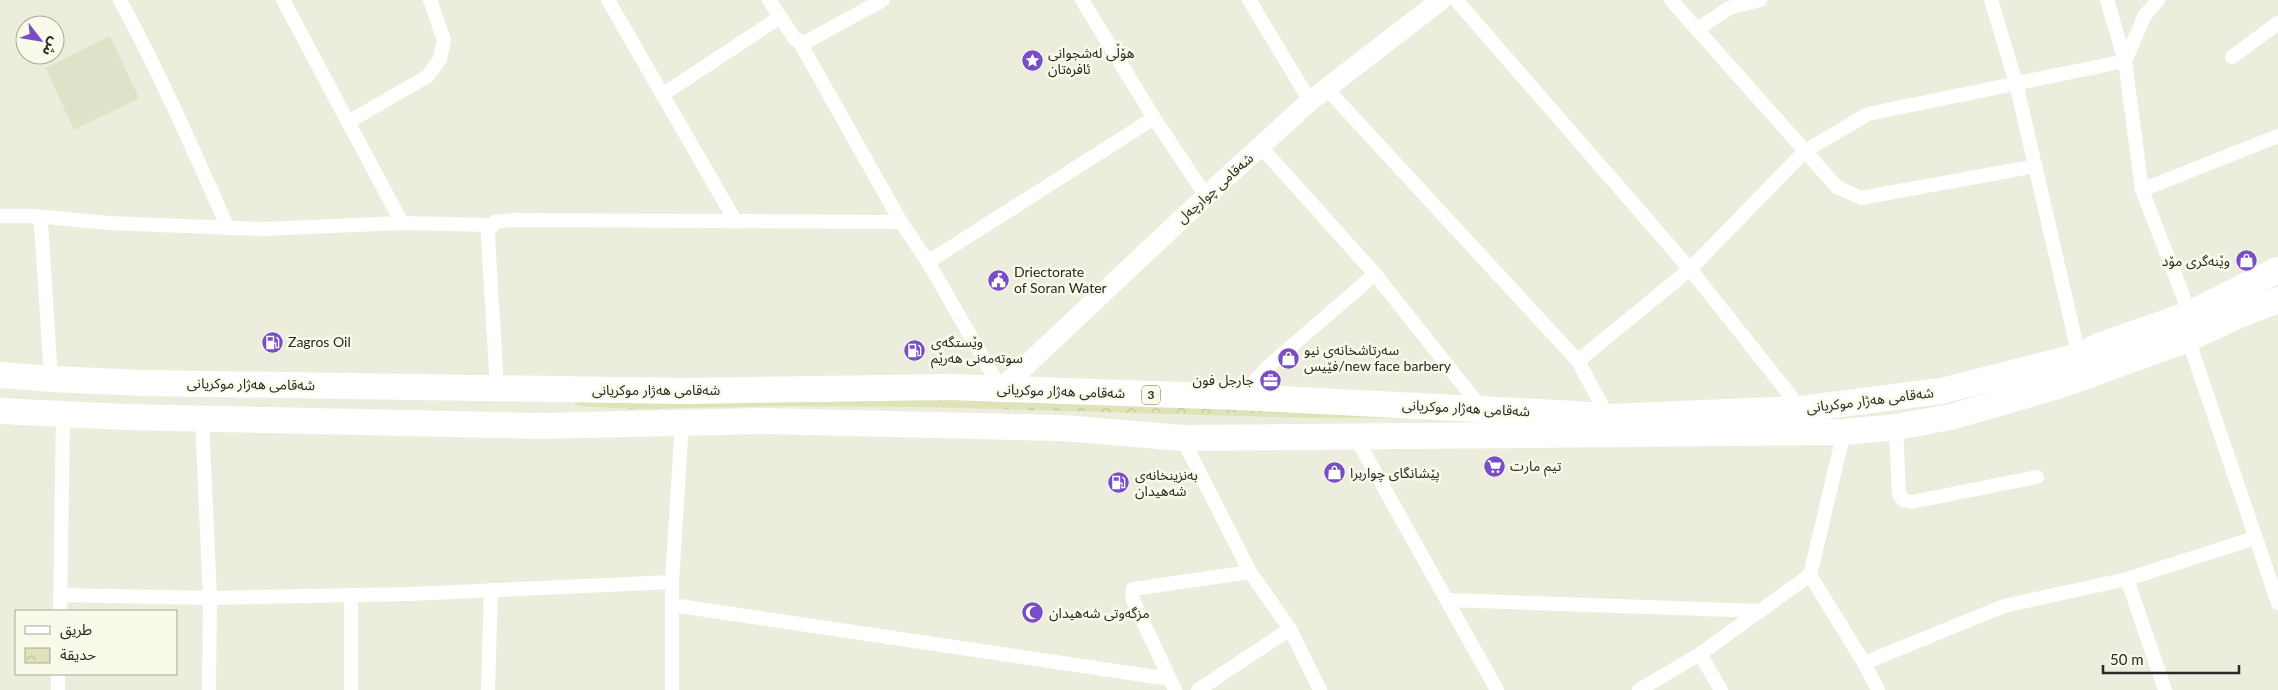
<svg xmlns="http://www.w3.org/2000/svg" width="2278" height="690" viewBox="0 0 2278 690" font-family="Lato,'Noto Sans Arabic',sans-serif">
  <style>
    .built { fill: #e0e1c9 }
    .park { fill: url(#park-crowns) }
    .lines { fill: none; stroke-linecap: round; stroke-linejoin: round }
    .street { stroke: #fff; stroke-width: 14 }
    .secondary { stroke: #fff; stroke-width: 20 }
    .highway { stroke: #fff; stroke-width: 26 }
    .labels { text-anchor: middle; stroke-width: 5; stroke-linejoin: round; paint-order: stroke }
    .shield { fill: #f9faea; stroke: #68685f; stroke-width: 1 }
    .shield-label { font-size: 12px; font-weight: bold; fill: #2a2a24 }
    .poi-label { font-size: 14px; fill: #2a2a24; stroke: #f9faea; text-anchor: start }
    .street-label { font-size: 14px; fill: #2a2a24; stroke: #f9faea }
  </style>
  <defs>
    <pattern id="park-crowns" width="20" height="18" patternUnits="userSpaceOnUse" patternTransform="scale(1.25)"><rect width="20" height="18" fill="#e0e2b7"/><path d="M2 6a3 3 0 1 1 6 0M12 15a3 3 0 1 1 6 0" fill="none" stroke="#c0c29d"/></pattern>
  </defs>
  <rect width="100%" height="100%" fill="#eceddc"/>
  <polygon class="built" points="110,36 139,98 74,130 46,68"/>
  <polygon class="park" points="789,391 1593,409 1959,398 1431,418 1309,418 928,407 790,406 635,409 580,406 570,401"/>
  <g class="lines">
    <g class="street">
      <path d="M120 0C160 74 194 151 228 228"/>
      <polyline points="283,0 402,223"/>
      <polyline points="608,0 736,222"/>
      <polyline points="769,0 795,39 804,43 883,0"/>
      <polyline points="1082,0 1154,118 1206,196"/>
      <polyline points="1249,0 1310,101"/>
      <polyline points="1456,0 1690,269 1801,409"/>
      <polyline points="1671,0 1837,187 1861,198 2036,166"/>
      <polyline points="1991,0 2016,83 2079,356"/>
      <polyline points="2107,0 2125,61 2142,190 2190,314"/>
      <polyline points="1698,29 1729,8 1760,0"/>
      <polyline points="799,41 901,222 928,262 1001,389"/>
      <polyline points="2232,57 2278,23"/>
      <polyline points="1327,89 1578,361 1608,417"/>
      <polyline points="662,95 780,17"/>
      <polyline points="348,122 428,76 440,59 444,40 430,0"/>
      <polyline points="1261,147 1375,274 1482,409"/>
      <polyline points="2142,190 2278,136"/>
      <polyline points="0,216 35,216 41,223 51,379"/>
      <polyline points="35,216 108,223 263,229 402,223 491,225"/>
      <polyline points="928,262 1154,118"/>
      <polyline points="2188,339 2278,603"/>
      <polyline points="1578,361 1690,269 1805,151 1868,114 2125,61 2145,15 2158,0"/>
      <polyline points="497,388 488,237 489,230 495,222 512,220 901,222"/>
      <polyline points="1239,397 1272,363 1375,274"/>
      <polyline points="202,419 210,598 209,690"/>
      <polyline points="1896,427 1899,494 1903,500 1912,502 2037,477"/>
      <polyline points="1355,436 1497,690"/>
      <polyline points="1182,438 1250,572 1290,629 1320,690"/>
      <polyline points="1810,575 1864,663 1878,690"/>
      <polyline points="2127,579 2165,690"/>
      <polyline points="60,595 210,598 410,594 672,582"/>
      <polyline points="1448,600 1761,611"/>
      <polyline points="672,605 1170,679"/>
      <polyline points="60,611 63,415"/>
      <polyline points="1700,654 1721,690"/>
      <polyline points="1864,663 2004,606 2127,579 2255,538"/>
      <polyline points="58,690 58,674"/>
      <polyline points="351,690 351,595"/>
      <polyline points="488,690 491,590"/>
      <polyline points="672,690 672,582 682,423"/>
      <polyline points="1175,690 1132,598 1133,589 1250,572"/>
      <polyline points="1198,690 1290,629"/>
      <polyline points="1639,690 1700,654 1810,575 1844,432"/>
    </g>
    <polyline class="secondary" points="1001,389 1206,196 1310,101 1441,0"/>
    <g class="highway">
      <polyline points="0,375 51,379 145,383 687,391 949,387 1239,397 1576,414 1608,417 1801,409 1941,391 2079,356 2101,345 2190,314 2278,270"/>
      <polyline points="0,411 125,417 539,426 763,421 1063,428 1182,438 1844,432 1896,427 1951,417 2061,385 2188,339 2239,315 2278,300"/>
    </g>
  </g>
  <defs>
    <symbol id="sight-disc" viewBox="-11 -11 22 22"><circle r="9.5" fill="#784dc5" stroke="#f9faea"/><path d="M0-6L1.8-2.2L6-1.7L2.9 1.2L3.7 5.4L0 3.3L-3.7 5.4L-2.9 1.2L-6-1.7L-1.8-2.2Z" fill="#fff"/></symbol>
    <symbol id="shop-disc" viewBox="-11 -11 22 22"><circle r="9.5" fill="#784dc5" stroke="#f9faea"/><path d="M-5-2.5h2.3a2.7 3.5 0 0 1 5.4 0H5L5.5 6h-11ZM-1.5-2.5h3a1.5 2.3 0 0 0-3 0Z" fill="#fff"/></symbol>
    <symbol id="civic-disc" viewBox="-11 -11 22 22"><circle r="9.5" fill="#784dc5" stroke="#f9faea"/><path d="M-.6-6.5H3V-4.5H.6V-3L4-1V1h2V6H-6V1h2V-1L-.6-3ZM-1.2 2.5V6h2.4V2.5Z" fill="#fff"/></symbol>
    <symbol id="fuel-disc" viewBox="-11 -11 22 22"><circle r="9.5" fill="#784dc5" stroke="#f9faea"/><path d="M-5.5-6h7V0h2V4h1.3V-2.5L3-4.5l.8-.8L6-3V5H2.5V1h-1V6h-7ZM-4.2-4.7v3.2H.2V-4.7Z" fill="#fff"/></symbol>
    <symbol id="office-disc" viewBox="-11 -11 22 22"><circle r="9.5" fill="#784dc5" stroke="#f9faea"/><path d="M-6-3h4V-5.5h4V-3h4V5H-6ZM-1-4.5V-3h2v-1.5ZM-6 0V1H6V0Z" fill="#fff"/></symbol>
    <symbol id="supermarket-disc" viewBox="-11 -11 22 22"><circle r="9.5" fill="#784dc5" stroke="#f9faea"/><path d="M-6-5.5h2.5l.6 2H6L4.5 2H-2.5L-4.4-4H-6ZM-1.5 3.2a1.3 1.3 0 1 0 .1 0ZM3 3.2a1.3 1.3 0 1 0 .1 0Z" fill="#fff"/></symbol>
    <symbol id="mosque-disc" viewBox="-11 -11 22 22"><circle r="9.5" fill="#784dc5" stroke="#f9faea"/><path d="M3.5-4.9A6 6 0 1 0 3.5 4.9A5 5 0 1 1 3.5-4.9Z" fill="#fff"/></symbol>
  </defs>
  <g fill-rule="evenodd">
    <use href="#sight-disc" x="1020" y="48" width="25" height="25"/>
    <use href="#shop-disc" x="2234" y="248" width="25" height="25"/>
    <use href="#civic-disc" x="986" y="268" width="25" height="25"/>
    <use href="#fuel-disc" x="260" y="330" width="25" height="25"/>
    <use href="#fuel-disc" x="902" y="338" width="25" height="25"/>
    <use href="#shop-disc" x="1276" y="346" width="25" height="25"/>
    <use href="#office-disc" x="1258" y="368" width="25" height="25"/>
    <use href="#supermarket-disc" x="1482" y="454" width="25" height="25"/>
    <use href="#shop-disc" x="1322" y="460" width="25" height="25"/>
    <use href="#fuel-disc" x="1106" y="470" width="25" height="25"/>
    <use href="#mosque-disc" x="1020" y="600" width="25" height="25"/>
  </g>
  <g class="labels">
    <rect class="shield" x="1142" y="385.5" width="18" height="19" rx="4"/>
    <g class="shield-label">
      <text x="1151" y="399">3</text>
    </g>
    <g class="poi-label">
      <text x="1048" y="58">هۆڵی لەشجوانی<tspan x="1048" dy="16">ئافرەتان</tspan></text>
      <text x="2230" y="266" text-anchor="end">وێنەگری مۆد</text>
      <text x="1014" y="277">Driectorate<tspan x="1014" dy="16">of Soran Water</tspan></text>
      <text x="288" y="347">Zagros Oil</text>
      <text x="931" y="347">وێستگەی<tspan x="931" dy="16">سوتەمەنی هەرێم</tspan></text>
      <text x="1304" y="355">سەرتاشخانەی نیو<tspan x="1304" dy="16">فێیس/new face barbery</tspan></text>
      <text x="1254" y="385" text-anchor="end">جارجل فون</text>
      <text x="1510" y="471">تيم مارت</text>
      <text x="1350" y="478">پێشانگای چواربرا</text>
      <text x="1135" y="480">بەنزینخانەی<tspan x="1135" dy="16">شەهیدان</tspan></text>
      <text x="1049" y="618">مزگەوتی شەهیدان</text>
    </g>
    <g class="street-label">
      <text transform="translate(1215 188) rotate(-42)" y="5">شەقامی چوارچەل</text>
      <text transform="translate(251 384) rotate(1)" y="5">شەقامی ھەژار موکریانی</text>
      <text x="656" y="395">شەقامی ھەژار موکریانی</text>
      <text transform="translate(1061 391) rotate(2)" y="5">شەقامی ھەژار موکریانی</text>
      <text transform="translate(1870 400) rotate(-7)" y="5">شەقامی ھەژار موکریانی</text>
      <text transform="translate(1466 408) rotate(3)" y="5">شەقامی ھەژار موکریانی</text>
    </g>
  </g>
  <rect x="15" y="610" width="162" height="65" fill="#f9faea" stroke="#a6a79b"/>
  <rect x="25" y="626" width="25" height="8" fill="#ffffff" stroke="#a6a79b"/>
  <text x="60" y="635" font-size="15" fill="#2a2a24">طريق</text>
  <rect x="25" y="648" width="25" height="15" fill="url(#park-crowns)" stroke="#a6a79b"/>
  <text x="60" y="660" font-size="15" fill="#2a2a24">حديقة</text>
  <g transform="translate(40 40) rotate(121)"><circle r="24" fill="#f9faea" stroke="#a6a79b"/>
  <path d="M0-4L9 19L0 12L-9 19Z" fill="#784dc5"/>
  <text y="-8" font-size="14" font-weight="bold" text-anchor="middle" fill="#2a2a24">ش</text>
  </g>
  <path d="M2103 665v8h136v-8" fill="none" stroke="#2a2a24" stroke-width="2.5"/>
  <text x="2110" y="665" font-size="15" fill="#2a2a24" stroke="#f9faea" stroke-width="4" paint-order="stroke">50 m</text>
</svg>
